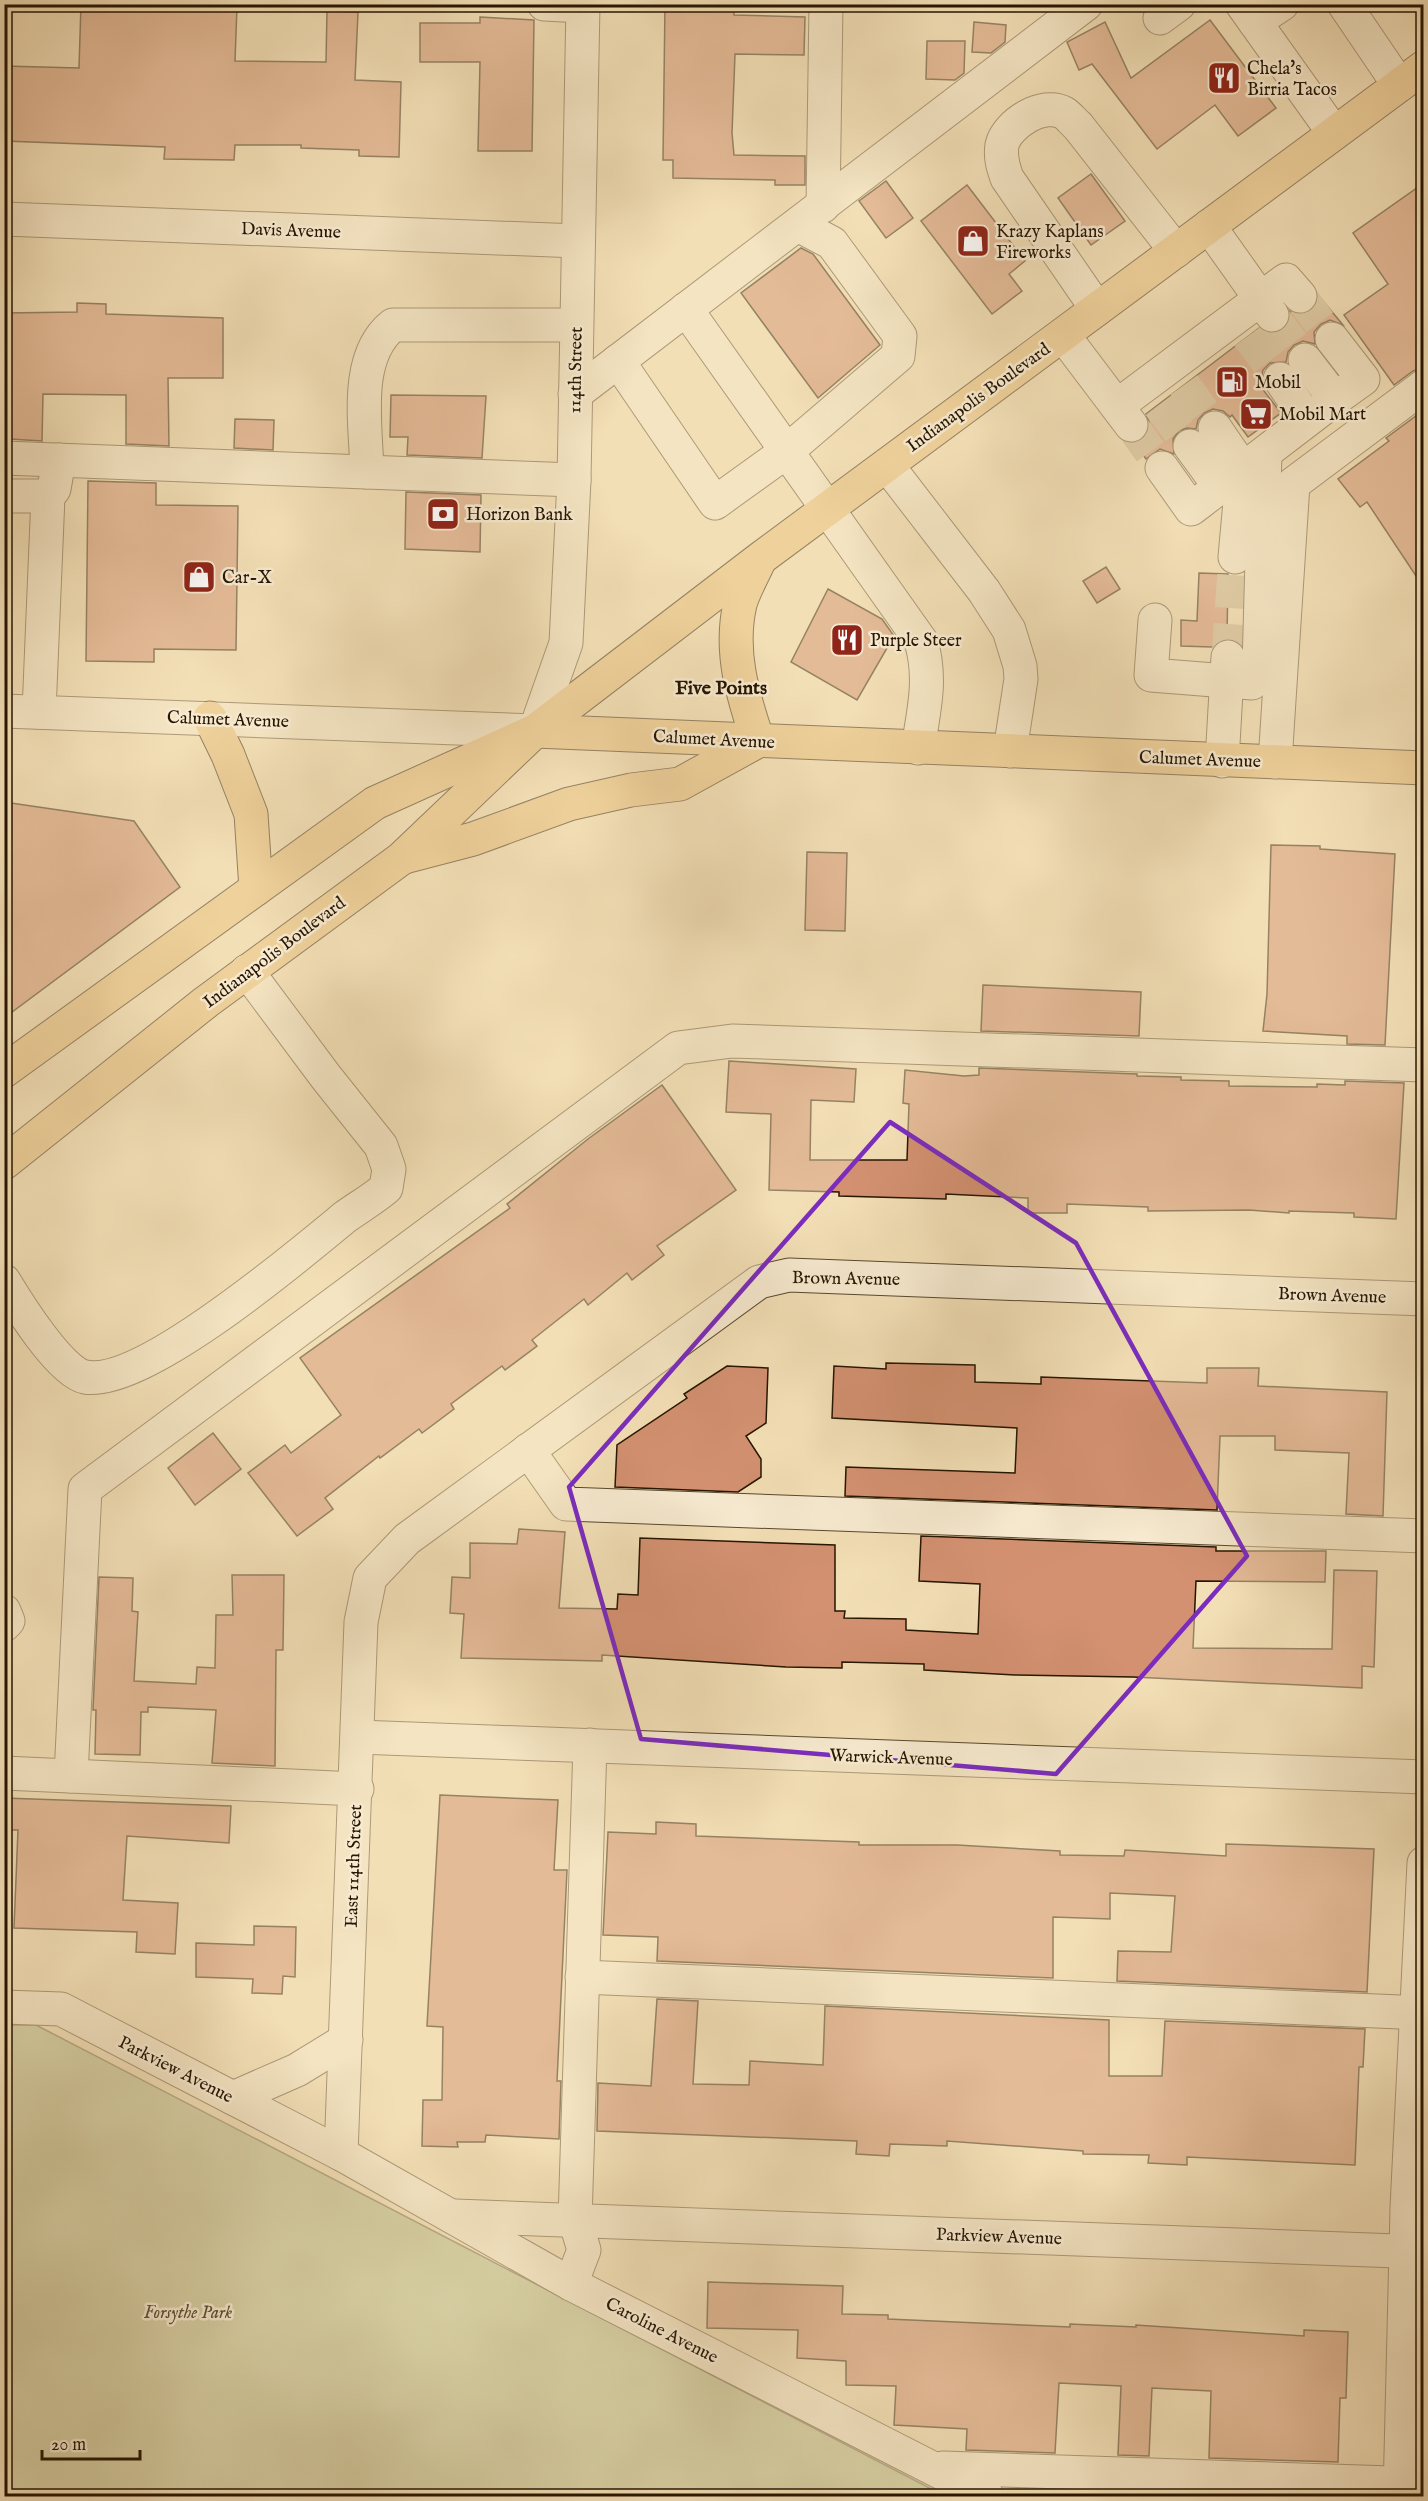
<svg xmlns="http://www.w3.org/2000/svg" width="1428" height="2501" viewBox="0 0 1428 2501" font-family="'IM FELL English',serif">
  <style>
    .green { fill: #b8c290; stroke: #6f6c48; stroke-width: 1.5 }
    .building { fill: #d39171; stroke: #261500; stroke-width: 1.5 }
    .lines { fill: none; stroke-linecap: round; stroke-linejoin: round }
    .minor-tunnel { stroke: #cab792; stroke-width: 33; stroke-dasharray: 33 16; stroke-linecap: butt }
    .minor-casing { stroke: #59482e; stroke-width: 35 }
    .major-casing { stroke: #261500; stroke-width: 35 }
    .minor { stroke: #f7ead0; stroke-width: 33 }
    .major { stroke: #eac07b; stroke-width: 33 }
    .marked { fill: none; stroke: #7b2cbf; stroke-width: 4.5; stroke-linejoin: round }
    .labels { text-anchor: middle; stroke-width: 5; stroke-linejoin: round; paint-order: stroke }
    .poi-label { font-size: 18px; fill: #261500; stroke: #f7ead0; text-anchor: start }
    .street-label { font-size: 18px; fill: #261500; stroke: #f7ead0 }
    .park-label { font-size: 18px; font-style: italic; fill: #595232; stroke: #f7ead0 }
    .neighbourhood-label { font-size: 20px; font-weight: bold; fill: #261500; stroke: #f7ead0 }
  </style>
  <rect width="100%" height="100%" fill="#f3dfb6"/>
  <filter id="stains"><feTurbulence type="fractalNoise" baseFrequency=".00333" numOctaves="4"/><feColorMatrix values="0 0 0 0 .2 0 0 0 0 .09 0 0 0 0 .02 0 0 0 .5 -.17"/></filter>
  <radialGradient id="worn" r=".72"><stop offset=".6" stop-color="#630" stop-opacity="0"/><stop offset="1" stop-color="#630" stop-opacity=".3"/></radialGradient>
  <polygon class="green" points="5,2025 36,2025 945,2496 5,2496"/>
  <g class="building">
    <polygon points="81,4 237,6 235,61 326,62 327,11 358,12 355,80 401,82 399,157 359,156 359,150 301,148 301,145 235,145 234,160 164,159 165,147 4,141 4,66 79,68"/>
    <polygon points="665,4 734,4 734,15 805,17 804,55 735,54 732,133 734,155 805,156 805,185 775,185 775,180 673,178 673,160 663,160"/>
    <polygon points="480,17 534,20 532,151 478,151 480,62 420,62 420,23 480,23"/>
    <polygon points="1210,20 1276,108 1238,136 1215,105 1157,149 1092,64 1079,70 1067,42 1105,22 1131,78"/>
    <polygon points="974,22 1006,25 1005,42 991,53 972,52"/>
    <polygon points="927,41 965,41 964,73 955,80 926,79"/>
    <polygon points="1091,174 1125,221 1091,245 1058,198"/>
    <polygon points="886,181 913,218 886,238 859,201"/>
    <polygon points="1424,183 1424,368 1413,371 1394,385 1344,315 1388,284 1353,233"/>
    <polygon points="967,185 1025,261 1009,274 1022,291 992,314 921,221"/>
    <polygon points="801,248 813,254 880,345 818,398 741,293"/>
    <polygon points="1318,295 1343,325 1330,320 1321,324 1314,332 1315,344 1303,341 1294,345 1288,352 1286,362 1270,363 1263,370 1261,380 1264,391 1281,413 1248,437 1232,415 1230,417 1223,411 1213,409 1204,413 1198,420 1196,429 1187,428 1179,431 1173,439 1174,454 1160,449 1146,459 1135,443 1143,440 1148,432 1149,422 1146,414 1259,328 1274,334 1282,331 1289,323 1290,311 1303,314 1312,310 1317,303"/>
    <polygon points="77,303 106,304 106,314 223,318 223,378 168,378 169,446 126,444 126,395 43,394 42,441 10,439 11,367 4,367 4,313 77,312"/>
    <polygon points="391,395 486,396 482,458 407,455 408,437 390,437"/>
    <polygon points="1424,410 1424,588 1367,502 1360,507 1338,479 1389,441 1386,438"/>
    <polygon points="235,419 274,420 273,450 234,448"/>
    <polygon points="88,481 156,483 156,505 238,506 236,650 154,649 154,662 86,661"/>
    <polygon points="406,492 481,495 480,552 405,549"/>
    <polygon points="1106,567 1120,589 1097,603 1083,581"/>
    <polygon points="1199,573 1228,574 1227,639 1219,641 1212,647 1181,646 1181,620 1197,621"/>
    <polygon points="828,589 882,619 894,636 857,700 791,662"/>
    <polygon points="4,802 134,821 180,887 4,1018"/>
    <polygon points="1271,845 1320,846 1320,849 1395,854 1385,1045 1347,1044 1347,1036 1263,1031 1267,994"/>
    <polygon points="807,852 847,853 845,931 805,930"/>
    <polygon points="983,985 1141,992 1139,1036 981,1031"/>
    <polygon points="729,1061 856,1069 854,1102 811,1100 810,1160 907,1160 909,1104 903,1103 905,1070 964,1076 979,1075 979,1068 1137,1074 1137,1076 1181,1077 1181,1080 1229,1081 1229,1086 1317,1087 1317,1084 1345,1085 1345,1081 1404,1083 1396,1219 1354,1217 1354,1213 1289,1211 1289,1213 1249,1210 1148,1211 1148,1207 1067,1204 1067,1213 1028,1213 1028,1198 946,1194 946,1199 839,1196 839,1192 769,1190 771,1114 726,1112"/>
    <polygon points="662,1085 736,1190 657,1246 664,1255 632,1280 627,1273 588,1305 584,1299 532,1340 537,1346 505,1370 502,1366 451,1404 454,1409 422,1433 419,1429 380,1458 379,1456 325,1498 333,1509 297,1536 248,1473 285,1445 291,1453 341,1415 300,1358 510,1208 507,1204 588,1139"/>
    <polygon points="886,1363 975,1365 975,1382 1041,1384 1041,1377 1207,1383 1207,1368 1259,1368 1258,1386 1387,1392 1383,1516 1346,1514 1349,1453 1275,1450 1275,1436 1220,1436 1217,1510 845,1496 846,1467 1015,1473 1017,1428 832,1418 834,1366 886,1369"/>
    <polygon points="727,1366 768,1368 766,1423 746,1436 761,1459 761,1477 738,1492 615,1487 617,1445 687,1398 684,1394"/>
    <polygon points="213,1433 241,1469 195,1505 168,1468"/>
    <polygon points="519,1529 565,1532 559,1608 617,1609 618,1594 638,1595 640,1538 835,1545 835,1611 845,1611 844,1618 906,1619 906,1630 978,1634 980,1584 919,1581 921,1536 1216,1547 1216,1551 1326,1551 1325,1582 1196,1581 1193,1648 1332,1649 1334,1570 1377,1571 1374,1667 1362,1666 1362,1688 1133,1677 1015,1675 924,1670 924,1664 842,1662 842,1668 786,1667 602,1655 602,1661 461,1658 464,1614 450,1613 452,1577 470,1578 470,1543 517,1544"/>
    <polygon points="232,1575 284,1575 283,1650 276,1650 275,1766 212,1763 216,1710 148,1707 148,1712 141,1712 140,1755 95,1754 96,1710 93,1710 99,1577 133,1578 132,1611 138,1612 134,1681 196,1684 197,1667 215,1668 216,1615 233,1615"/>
    <polygon points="440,1795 558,1800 554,1870 567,1870 557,2081 561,2081 559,2139 486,2135 485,2142 457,2142 458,2147 422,2146 423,2100 442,2100 443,2027 427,2026"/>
    <polygon points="4,1798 231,1806 229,1843 127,1836 123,1900 178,1903 175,1954 136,1952 137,1932 14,1928 18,1830 4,1830"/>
    <polygon points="656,1822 696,1824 696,1836 859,1842 859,1845 957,1845 1060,1851 1060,1855 1124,1856 1125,1850 1226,1856 1226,1844 1374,1849 1367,1992 1117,1981 1118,1951 1171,1952 1175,1896 1110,1893 1110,1919 1053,1917 1053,1978 657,1961 658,1937 603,1935 608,1832 656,1834"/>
    <polygon points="254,1926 296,1927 295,1977 283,1976 282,1994 252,1993 253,1979 196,1977 196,1943 254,1945"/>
    <polygon points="657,1999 698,2001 693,2084 749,2085 750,2061 823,2065 825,2006 1109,2020 1109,2076 1162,2076 1165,2021 1365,2029 1363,2067 1359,2067 1355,2165 1187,2157 1187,2165 1148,2163 1149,2155 1083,2154 1083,2151 947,2141 947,2146 890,2144 889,2156 856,2154 857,2141 597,2131 598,2083 651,2086"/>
    <polygon points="708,2282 843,2286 842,2314 888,2315 888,2319 1070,2327 1070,2324 1136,2327 1136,2325 1304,2336 1304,2330 1348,2332 1346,2398 1340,2398 1338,2462 1209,2458 1211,2391 1152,2388 1149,2456 1118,2455 1121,2386 1059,2383 1055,2453 966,2450 967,2429 894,2425 896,2386 846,2385 846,2361 797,2358 798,2330 707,2328"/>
  </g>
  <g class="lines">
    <g class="minor-tunnel">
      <polyline points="1300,296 1332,339"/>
      <polyline points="1273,317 1305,360"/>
      <polyline points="1248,336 1280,379"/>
      <polyline points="1184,385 1215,428"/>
      <polyline points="1159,405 1190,446"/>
      <polyline points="1131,425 1162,468"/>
      <polyline points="1228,657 1235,557"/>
    </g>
    <defs>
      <g id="minor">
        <polyline points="544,4 583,6"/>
        <polyline points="1242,4 1334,133"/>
        <polyline points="1344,4 1399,85"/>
        <polyline points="1160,18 1179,4"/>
        <polyline points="1255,22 1282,4"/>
        <polyline points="823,206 826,4"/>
        <polyline points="4,219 578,241"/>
        <polyline points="1209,226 1272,315"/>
        <path d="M686 309 921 641C932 679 924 709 918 748"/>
        <path d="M1097 309 1007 178C1003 167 1000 157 1002 145 1007 124 1043 101 1064 113 1069 116 1073 122 1078 126L1176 251"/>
        <polyline points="1063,335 1131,425"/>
        <polyline points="1332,339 1363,379 1335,399"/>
        <polyline points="618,361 715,503 787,451 898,356 900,336 832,243 798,225"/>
        <polyline points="1280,379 1307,419"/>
        <polyline points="575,394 1086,4"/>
        <polyline points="1117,406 1286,280 1300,296"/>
        <polyline points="1215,428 1243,469 1235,557"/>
        <polyline points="1190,446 1220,487"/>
        <polyline points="4,458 574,480"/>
        <polyline points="887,465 984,591 1009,630 1020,666 1021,679 1010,751"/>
        <polyline points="1162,468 1191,509 1335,399 1305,360"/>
        <path d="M367 472C366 425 353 357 393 325H576"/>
        <polyline points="4,496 48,496"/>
        <polyline points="1155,620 1151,675 1252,683 1259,667 1265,453"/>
        <polyline points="4,711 535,731 566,643 574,480 583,4"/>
        <polyline points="39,712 48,496 54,489 59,460"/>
        <polyline points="1222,761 1228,657"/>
        <polyline points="1275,762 1293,484 1424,386"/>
        <path d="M4 1281C18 1304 60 1372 85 1377 142 1388 299 1255 345 1217 359 1207 373 1199 386 1188L389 1169 381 1146 326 1077 247 971"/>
        <polyline points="528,1450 566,1504 1424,1536"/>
        <polyline points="4,1611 8,1621 4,1625"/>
        <polyline points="358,1737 1424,1777"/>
        <polyline points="4,1773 357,1789"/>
        <polyline points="71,1776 85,1489 678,1048 732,1041 1424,1065"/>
        <polyline points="582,1977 1424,2013"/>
        <polyline points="4,2007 61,2009 341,2154 571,2284 987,2496"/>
        <polyline points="233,2098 297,2070 346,2040"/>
        <polyline points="341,2154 361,1622 370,1578 407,1539 759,1282 789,1275 1424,1299"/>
        <polyline points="455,2216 1424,2252"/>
        <polyline points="571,2284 584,2250 575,2220 590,1745"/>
        <polyline points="943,2468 1422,2484"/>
        <polyline points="1400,2496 1407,2208 1424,1863"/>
      </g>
      <g id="major">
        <polyline points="210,718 228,755 251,814 256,889"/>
        <path d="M758 741C743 696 729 652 740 604 744 590 753 575 759 561"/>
        <polyline points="404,857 473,839 569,804 631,790 680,784 758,741"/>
        <polyline points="4,1071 375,803 535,731 1424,768"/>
        <polyline points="4,1163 206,1002 402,858 535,731 761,558 1424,67"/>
      </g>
    </defs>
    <use href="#minor" class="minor-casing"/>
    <use href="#major" class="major-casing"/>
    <use href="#minor" class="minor"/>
    <use href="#major" class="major"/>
  </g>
  <path d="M0 0H1428V2501H0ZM890 1122 1076 1243 1247 1556 1056 1774 641 1739 569 1487Z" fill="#f3dfb6" fill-opacity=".55" fill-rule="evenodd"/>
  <path class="marked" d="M890 1122 1076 1243 1247 1556 1056 1774 641 1739 569 1487Z"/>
  <defs>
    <symbol id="restaurant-square" viewBox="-11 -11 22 22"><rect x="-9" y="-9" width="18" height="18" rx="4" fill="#8f2418" stroke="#f7ead0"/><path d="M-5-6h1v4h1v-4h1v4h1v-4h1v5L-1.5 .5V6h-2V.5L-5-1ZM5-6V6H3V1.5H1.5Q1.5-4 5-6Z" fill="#fff"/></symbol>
    <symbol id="shop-square" viewBox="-11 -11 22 22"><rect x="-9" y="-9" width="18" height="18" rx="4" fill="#8f2418" stroke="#f7ead0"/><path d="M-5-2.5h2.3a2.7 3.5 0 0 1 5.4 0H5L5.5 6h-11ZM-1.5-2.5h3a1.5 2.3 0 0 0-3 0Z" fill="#fff"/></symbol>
    <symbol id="fuel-square" viewBox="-11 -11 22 22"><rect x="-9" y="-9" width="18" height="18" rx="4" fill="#8f2418" stroke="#f7ead0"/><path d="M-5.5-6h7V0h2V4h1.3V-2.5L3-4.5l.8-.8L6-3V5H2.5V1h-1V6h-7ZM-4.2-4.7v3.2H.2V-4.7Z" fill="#fff"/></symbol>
    <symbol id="supermarket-square" viewBox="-11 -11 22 22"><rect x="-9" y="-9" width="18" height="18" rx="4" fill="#8f2418" stroke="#f7ead0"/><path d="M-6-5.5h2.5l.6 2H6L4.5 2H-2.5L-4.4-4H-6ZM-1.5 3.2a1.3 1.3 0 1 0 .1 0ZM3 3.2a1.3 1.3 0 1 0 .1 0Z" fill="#fff"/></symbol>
    <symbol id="bank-square" viewBox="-11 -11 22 22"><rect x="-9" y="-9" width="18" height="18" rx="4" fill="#8f2418" stroke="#f7ead0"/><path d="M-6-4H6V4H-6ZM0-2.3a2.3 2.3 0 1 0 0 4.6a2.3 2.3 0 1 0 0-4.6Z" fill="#fff"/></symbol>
  </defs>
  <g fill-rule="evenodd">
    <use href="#restaurant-square" x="1205" y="59" width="38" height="38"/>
    <use href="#shop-square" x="954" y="222" width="38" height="38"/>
    <use href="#fuel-square" x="1213" y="363" width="38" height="38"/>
    <use href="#supermarket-square" x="1237" y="395" width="38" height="38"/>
    <use href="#bank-square" x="424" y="495" width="38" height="38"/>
    <use href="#shop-square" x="180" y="558" width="38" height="38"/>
    <use href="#restaurant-square" x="828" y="621" width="38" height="38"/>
  </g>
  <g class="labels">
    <g class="poi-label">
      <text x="1247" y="74">Chela's<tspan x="1247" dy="21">Birria Tacos</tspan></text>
      <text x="996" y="237">Krazy Kaplans<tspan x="996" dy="21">Fireworks</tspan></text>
      <text x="1255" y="388">Mobil</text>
      <text x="1279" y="420">Mobil Mart</text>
      <text x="466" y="520">Horizon Bank</text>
      <text x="222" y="583">Car-X</text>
      <text x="870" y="646">Purple Steer</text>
    </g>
    <g class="street-label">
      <text transform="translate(291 230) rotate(2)" y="6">Davis Avenue</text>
      <text transform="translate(575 370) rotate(-89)" y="6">114th Street</text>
      <text transform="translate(978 397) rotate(-36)" y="6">Indianapolis Boulevard</text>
      <text transform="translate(228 719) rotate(2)" y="6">Calumet Avenue</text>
      <text transform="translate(714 739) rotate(3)" y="6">Calumet Avenue</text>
      <text transform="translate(1200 759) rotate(2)" y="6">Calumet Avenue</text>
      <text transform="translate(274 952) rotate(-37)" y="6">Indianapolis Boulevard</text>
      <text transform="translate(846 1278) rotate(1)" y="6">Brown Avenue</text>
      <text transform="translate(1332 1295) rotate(2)" y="6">Brown Avenue</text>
      <text transform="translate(891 1757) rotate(2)" y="6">Warwick Avenue</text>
      <text transform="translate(353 1866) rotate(-88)" y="6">East 114th Street</text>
      <text transform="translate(176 2069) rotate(27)" y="6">Parkview Avenue</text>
      <text transform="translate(999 2236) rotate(2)" y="6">Parkview Avenue</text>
      <text transform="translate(662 2330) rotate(27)" y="6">Caroline Avenue</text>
    </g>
    <g class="park-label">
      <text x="188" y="2318">Forsythe Park</text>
    </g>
    <g class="neighbourhood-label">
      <text x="721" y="694">Five Points</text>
    </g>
  </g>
  <rect width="1428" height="2501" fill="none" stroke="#f3dfb6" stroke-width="24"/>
  <rect x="6" y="6" width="1416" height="2489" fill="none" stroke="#261500" stroke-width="3"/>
  <rect x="12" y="12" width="1404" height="2477" fill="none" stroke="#261500" stroke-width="1.5"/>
  <path d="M42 2450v9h98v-9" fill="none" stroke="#261500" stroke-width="3"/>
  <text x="51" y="2450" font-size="18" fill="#261500" stroke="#f7ead0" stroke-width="4.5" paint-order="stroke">20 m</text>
  <rect width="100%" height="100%" filter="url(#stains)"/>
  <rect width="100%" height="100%" fill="url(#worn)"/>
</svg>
